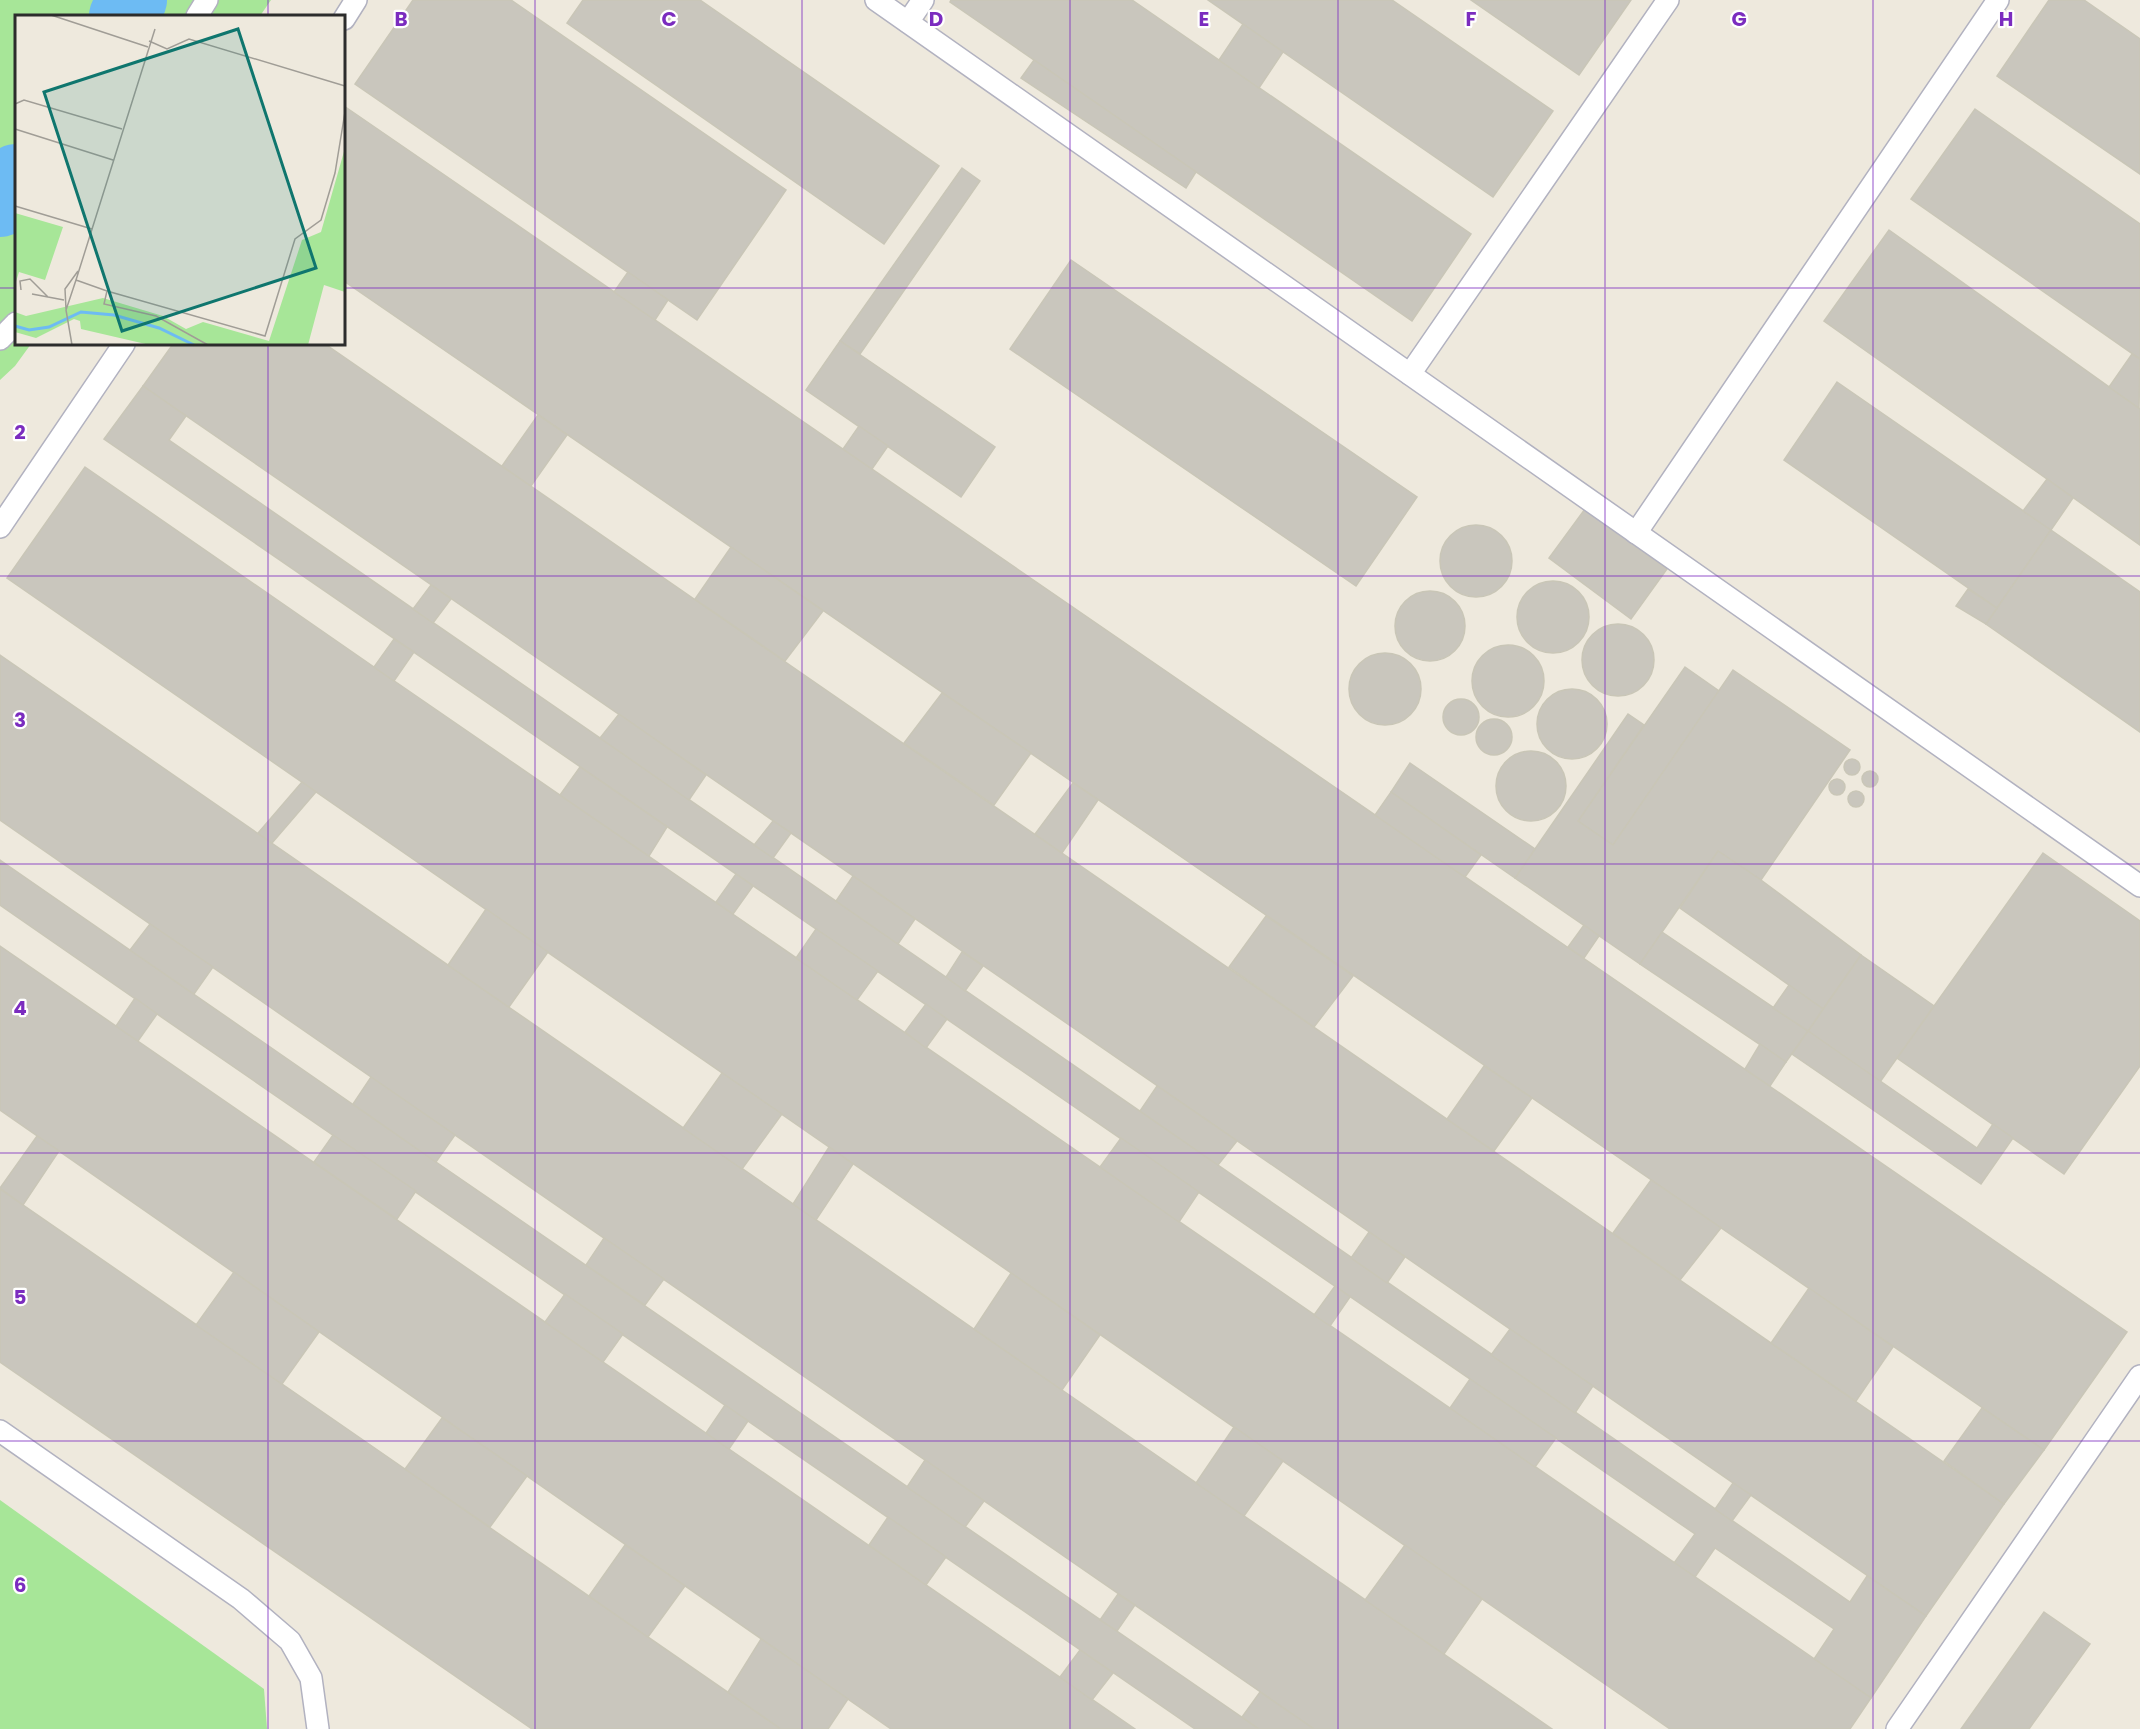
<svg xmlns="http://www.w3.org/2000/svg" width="2140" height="1729" viewBox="0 0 2140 1729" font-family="Poppins,sans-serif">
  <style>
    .green { fill: #a7e698 }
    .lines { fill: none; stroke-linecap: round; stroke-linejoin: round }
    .river { stroke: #6dbbf3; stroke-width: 68 }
    .building { fill: #c9c6bd; stroke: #c9c6b7; stroke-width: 1.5 }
    .lane-casing { stroke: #b2b2c0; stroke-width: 24 }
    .lane { stroke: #fff; stroke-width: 21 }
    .grid { fill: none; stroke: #7b2cbf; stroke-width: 1.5; stroke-opacity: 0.55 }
    .inset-river { fill: none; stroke: #6dbbf3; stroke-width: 3 }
    .inset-road { fill: none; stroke: #a09d96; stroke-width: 1.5 }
    .view { fill: #0f766e; fill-opacity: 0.15; stroke: #0f766e; stroke-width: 3 }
    .inset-edge { fill: none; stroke: #2c2c2c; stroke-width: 3 }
    .grid-label { font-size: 20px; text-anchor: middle; font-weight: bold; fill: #7b2cbf; stroke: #fff; stroke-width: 4.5; stroke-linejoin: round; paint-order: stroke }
  </style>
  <rect width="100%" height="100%" fill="#eee9dd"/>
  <g class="green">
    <polygon points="0,0 271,0 260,16 16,16 16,344 31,344 15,366 0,380"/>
    <polygon points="0,1500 264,1689 267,1729 0,1729"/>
  </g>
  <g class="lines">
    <g class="river">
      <polyline points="123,16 133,0"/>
      <polyline points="0,203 16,178"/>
    </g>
  </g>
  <g class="building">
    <polygon points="413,0 511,0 786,190 697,320 355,84"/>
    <polygon points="583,0 700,0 939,166 884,244 567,23"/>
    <polygon points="951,0 1132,0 1471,234 1412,321 950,2"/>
    <polygon points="1208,0 1392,0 1553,111 1493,197"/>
    <polygon points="1471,0 1631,0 1579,75"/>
    <polygon points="2049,0 2084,0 2140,39 2140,174 1997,76"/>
    <polygon points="1243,24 1283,52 1259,88 1219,60"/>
    <polygon points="1034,60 1196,172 1186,188 1021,78"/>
    <polygon points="344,106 2127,1332 2044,1450 344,281"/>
    <polygon points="1975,109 2140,224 2140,359 1911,199"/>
    <polygon points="962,168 980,181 860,354 840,341"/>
    <polygon points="1889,230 2140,409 2140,545 1824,321"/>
    <polygon points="1071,260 1417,497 1356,586 1010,349"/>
    <polygon points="628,272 668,300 655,320 614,292"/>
    <polygon points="840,341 995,447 961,497 806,390"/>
    <polygon points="173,344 325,344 2004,1504 1926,1616 143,386"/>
    <polygon points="2132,354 2140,359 2139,408 2109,387"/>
    <polygon points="1837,382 2051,530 1997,608 1784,460"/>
    <polygon points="143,386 186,416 169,440 1850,1602 1867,1576 1926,1616 1871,1698 1814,1659 1834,1629 1715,1548 1695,1577 1674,1563 1695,1534 104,439"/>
    <polygon points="538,415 567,435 531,486 502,466"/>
    <polygon points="859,426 888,446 872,469 843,449"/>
    <polygon points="85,467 374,667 1871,1698 1850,1729 1670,1729 7,578"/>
    <polygon points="2047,479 2073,498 2051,530 2023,511"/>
    <polygon points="1585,509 1667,569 1631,619 1549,558"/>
    <circle cx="1476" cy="561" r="36"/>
    <polygon points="2051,530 2140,592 2140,732 1986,624"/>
    <polygon points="731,547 823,611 785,661 695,599"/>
    <circle cx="1553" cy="617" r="36"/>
    <polygon points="431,585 451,599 433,623 413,609"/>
    <polygon points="1968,589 1997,608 1986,624 1956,606"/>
    <circle cx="1430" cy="626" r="35"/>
    <circle cx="1618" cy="660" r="36"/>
    <polygon points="394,639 414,652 394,681 374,667"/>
    <circle cx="1508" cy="681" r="36"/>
    <circle cx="1385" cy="689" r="36"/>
    <polygon points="0,655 1062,1390 1552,1729 1314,1729 371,1077 0,820"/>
    <polygon points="1685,667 1719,691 1613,845 1578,821"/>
    <polygon points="1733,670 1850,750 1761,880 1718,851 1640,964 1515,878 1628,714 1644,725 1578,821 1613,845"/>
    <circle cx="1572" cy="724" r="35"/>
    <polygon points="942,693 1031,753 994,805 904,743"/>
    <circle cx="1461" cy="717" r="18"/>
    <polygon points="619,714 706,775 689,800 600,738"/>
    <circle cx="1494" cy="737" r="18"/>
    <circle cx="1531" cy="786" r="35"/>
    <circle cx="1852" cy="767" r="8"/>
    <polygon points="1410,763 1535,849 1515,878 1391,792"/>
    <polygon points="580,767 667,827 649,856 560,795"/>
    <circle cx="1870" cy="779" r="8"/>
    <circle cx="1837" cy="787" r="8"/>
    <polygon points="302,782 316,792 272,843 258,833"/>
    <polygon points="1073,783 1098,800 1062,853 1035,834"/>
    <circle cx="1856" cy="799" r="8"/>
    <polygon points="1391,792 1481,855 1465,877 1375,815"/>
    <polygon points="773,821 791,833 773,858 754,845"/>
    <polygon points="1718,851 1761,880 1861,955 1823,1009 1680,908"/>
    <polygon points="2043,853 2140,921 2140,1066 2064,1174 1897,1058"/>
    <polygon points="0,860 436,1162 1259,1729 1195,1729 157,1014 0,905"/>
    <polygon points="736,874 753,886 733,914 716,902"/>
    <polygon points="853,876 915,919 898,944 836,901"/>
    <polygon points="486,909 548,952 509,1007 448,965"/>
    <polygon points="1266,916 1353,976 1314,1027 1229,967"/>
    <polygon points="150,924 213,967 194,994 130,950"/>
    <polygon points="1584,925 1599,936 1584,958 1568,947"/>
    <polygon points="816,929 878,971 857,1000 796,958"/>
    <polygon points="1662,932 1808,1031 1786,1062 1640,964"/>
    <polygon points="0,946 729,1449 1135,1729 891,1729 0,1110"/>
    <polygon points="962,952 983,966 965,991 946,977"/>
    <polygon points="1861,955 1934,1006 1880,1082 1808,1031"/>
    <polygon points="1789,985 1823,1009 1808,1031 1773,1008"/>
    <polygon points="135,998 157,1014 138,1041 116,1026"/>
    <polygon points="926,1004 947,1019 926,1048 905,1032"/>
    <polygon points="1808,1031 1977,1148 1993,1124 2013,1138 1981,1184 1792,1054"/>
    <polygon points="1760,1044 1786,1062 1770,1086 1745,1069"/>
    <polygon points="1484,1066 1532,1098 1494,1151 1447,1119"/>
    <polygon points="722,1073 782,1114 742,1169 683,1128"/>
    <polygon points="371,1077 455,1135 436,1162 353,1104"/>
    <polygon points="1157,1086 1237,1141 1218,1165 1140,1111"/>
    <polygon points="333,1135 416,1191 397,1219 314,1162"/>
    <polygon points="37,1136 59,1151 23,1205 0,1188"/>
    <polygon points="1121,1138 1199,1192 1179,1222 1100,1167"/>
    <polygon points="829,1147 853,1164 816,1220 793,1204"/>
    <polygon points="1651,1180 1721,1228 1680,1280 1613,1233"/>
    <polygon points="0,1189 405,1469 781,1729 532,1729 0,1362"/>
    <polygon points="1369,1232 1405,1257 1387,1283 1351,1258"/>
    <polygon points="604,1238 664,1279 645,1305 586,1265"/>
    <polygon points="234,1272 319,1332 282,1384 196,1325"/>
    <polygon points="1011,1273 1100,1335 1062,1390 974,1329"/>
    <polygon points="1335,1286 1350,1297 1330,1326 1314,1315"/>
    <polygon points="1809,1288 1893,1347 1856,1401 1771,1343"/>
    <polygon points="565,1294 623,1334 603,1362 545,1322"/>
    <polygon points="1510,1329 1593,1386 1575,1413 1491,1355"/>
    <polygon points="1470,1379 1556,1438 1535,1467 1450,1408"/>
    <polygon points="725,1405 748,1421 729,1449 706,1433"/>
    <polygon points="1982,1408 2044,1450 2004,1504 1944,1461"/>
    <polygon points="442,1418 527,1476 490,1527 405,1469"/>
    <polygon points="1234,1427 1283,1461 1244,1516 1196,1483"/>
    <polygon points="925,1460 984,1501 965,1527 907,1487"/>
    <polygon points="1733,1483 1751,1495 1732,1521 1715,1509"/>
    <polygon points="888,1517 946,1557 926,1585 869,1545"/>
    <polygon points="625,1545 685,1586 648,1637 589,1596"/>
    <polygon points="1405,1545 1482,1599 1444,1654 1365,1600"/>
    <polygon points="1118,1594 1135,1605 1117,1631 1100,1620"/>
    <polygon points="2044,1612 2090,1644 2029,1729 1961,1729"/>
    <polygon points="761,1639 848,1699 828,1729 781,1729 728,1692"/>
    <polygon points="1080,1650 1113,1673 1092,1700 1060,1677"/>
    <polygon points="1260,1692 1314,1729 1259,1729 1242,1717"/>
  </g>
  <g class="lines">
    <defs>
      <g id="lane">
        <polyline points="876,0 2140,886"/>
        <polyline points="197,16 207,0"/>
        <polyline points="344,19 356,0"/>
        <polyline points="908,22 923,0"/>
        <polyline points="0,339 16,323"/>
        <polyline points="1410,374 1668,0"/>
        <polyline points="0,527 124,344"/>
        <polyline points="1636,533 1998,0"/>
        <polyline points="0,1431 241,1599 290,1641 311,1678 318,1729"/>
        <polyline points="1897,1729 2140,1376"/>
      </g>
    </defs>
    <use href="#lane" class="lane-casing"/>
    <use href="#lane" class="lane"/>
  </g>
  <path class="grid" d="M268 0V16M535 0V1729M802 0V1729M1070 0V1729M1338 0V1729M1605 0V1729M1873 0V1729M0 288H16M344 288H2140M268 344V1729M0 576H2140M0 864H2140M0 1153H2140M0 1441H2140"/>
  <g transform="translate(15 15)">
    <rect width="330" height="330" fill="#eee9dd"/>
    <path d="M330 133V277L309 270 293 330H135L66 314 65 306 59 304 21 323 0 317V297L11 301 88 283 148 301 171 314 188 307 254 326 287 225 306 217ZM0 198 48 212 30 265 4 257 0 270Z" fill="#a7e698"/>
    <path class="inset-river" d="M0 311 14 315 34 312 66 297 99 300 144 313 179 330"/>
    <path class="inset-road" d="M36 0 133 32M134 26 152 34 174 24 330 71M0 89 9 85 107 114M0 114 98 145M0 191 77 214M61 265 140 14M6 275 5 266 15 264 33 282M92 276 250 321 280 224 306 205 320 158 330 97M17 279 49 285M51 294 50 274 63 256M57 330 51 295 61 265 92 276 89 289 141 301 193 330"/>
    <path class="view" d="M223 14 301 253 107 316 29 77Z"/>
    <rect width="330" height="330" class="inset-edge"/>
  </g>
  <g class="grid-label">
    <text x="401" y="26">B</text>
    <text x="669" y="26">C</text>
    <text x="936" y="26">D</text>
    <text x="1204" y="26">E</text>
    <text x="1471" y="26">F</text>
    <text x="1739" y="26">G</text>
    <text x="2006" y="26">H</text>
    <text x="20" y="439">2</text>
    <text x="20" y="727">3</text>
    <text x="20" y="1015">4</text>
    <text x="20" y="1304">5</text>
    <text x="20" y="1592">6</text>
  </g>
</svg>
